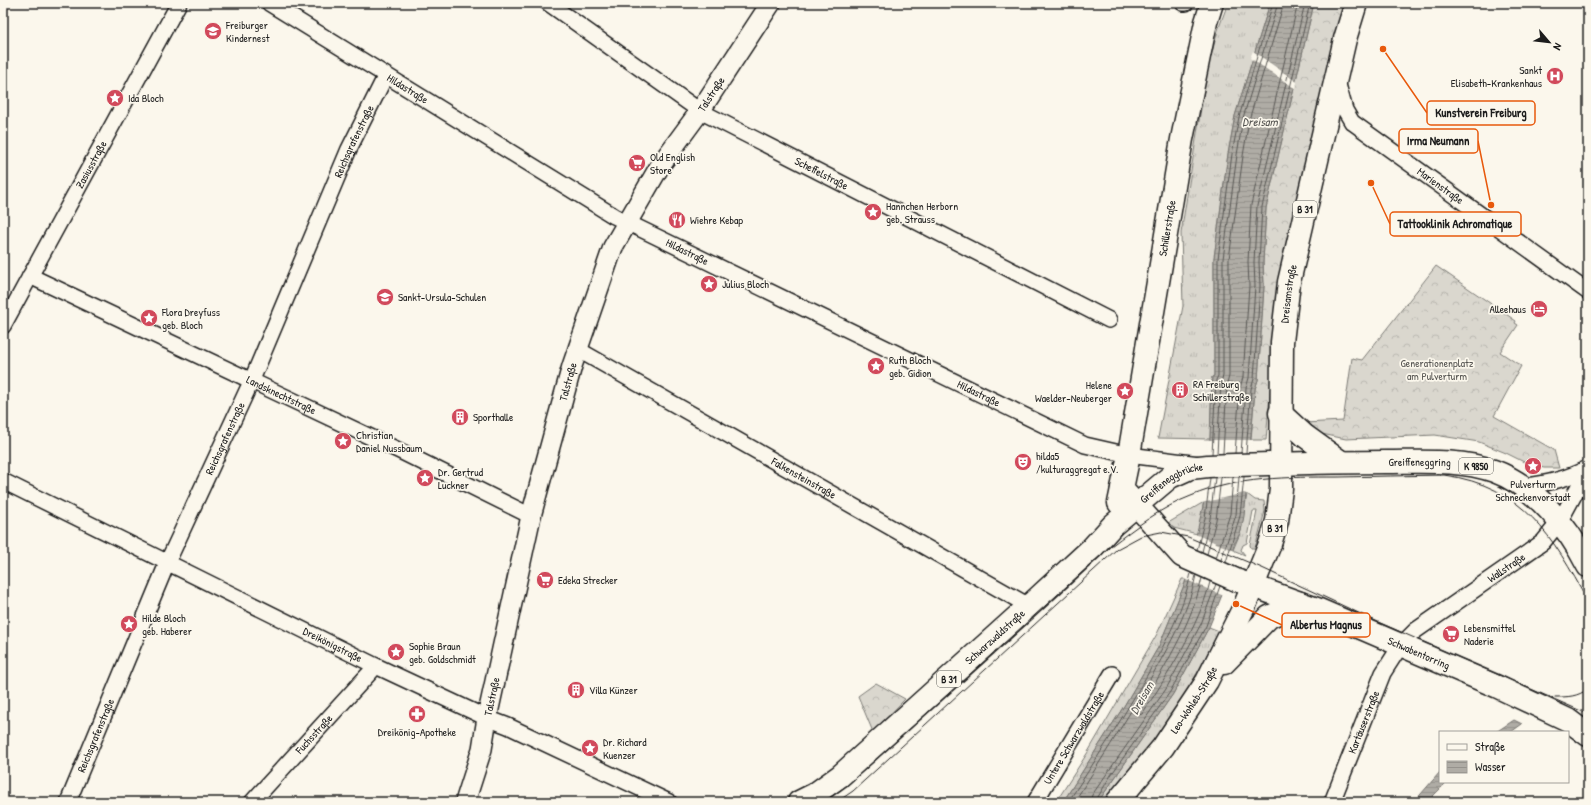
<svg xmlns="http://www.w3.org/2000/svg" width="1591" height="805" viewBox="0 0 1591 805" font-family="'Patrick Hand',sans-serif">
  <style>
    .grass { fill: url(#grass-tufts); stroke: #7b7a75 }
    .forest { fill: url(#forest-crowns); stroke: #7b7a75 }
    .water { fill: url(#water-rules); stroke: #74726e }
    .pier { fill: #fbf7ec }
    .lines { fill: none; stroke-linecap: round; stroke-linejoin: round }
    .shore { stroke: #575653; stroke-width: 1 }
    .minor-casing { stroke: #1c1c1c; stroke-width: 18 }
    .tertiary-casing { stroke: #1c1c1c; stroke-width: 22 }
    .primary-casing { stroke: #1c1c1c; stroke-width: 25 }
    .minor { stroke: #fbf7ec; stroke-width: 15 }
    .tertiary { stroke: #fbf7ec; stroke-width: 19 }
    .primary { stroke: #fbf7ec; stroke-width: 22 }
    .tram { stroke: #1c1c1c; stroke-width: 1 }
    .labels { text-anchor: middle; stroke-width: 3.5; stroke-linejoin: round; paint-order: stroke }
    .shield { fill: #fbf7ec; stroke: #5f5e5a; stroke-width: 1 }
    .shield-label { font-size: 10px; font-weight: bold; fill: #1c1c1c }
    .poi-label { font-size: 11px; fill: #1c1c1c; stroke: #fbf7ec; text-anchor: start }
    .street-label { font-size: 11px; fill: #1c1c1c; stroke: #fbf7ec }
    .park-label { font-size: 11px; fill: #555451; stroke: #fbf7ec }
    .water-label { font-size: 12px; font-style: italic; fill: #575653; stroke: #fbf7ec }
    .leader { fill: none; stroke: #e8590c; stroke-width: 1.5 }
    .callout-dot { fill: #e8590c; stroke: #fbf7ec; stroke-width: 1.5 }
    .callout { fill: #fbf7ec; stroke: #e8590c; stroke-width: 1.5 }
    .callout-label { font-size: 12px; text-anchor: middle; font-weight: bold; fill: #1c1c1c }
  </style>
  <defs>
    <pattern id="grass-tufts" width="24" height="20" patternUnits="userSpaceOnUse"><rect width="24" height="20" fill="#dad7ce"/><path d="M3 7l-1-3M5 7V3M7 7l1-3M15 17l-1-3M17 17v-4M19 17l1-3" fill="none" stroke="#bab8b0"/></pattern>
    <pattern id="forest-crowns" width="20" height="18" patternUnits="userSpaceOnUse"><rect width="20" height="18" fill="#dad7ce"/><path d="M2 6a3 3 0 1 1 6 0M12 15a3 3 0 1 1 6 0" fill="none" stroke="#bab8b0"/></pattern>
    <pattern id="water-rules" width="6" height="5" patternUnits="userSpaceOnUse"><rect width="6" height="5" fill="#afaca5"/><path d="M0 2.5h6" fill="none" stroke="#96938d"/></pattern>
  </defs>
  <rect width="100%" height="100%" fill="#fbf7ec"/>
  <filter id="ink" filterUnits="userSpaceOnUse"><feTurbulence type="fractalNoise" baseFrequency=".025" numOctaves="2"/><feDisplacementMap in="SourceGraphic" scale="8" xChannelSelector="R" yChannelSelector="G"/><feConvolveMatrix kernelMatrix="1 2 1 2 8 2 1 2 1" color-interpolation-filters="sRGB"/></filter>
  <g filter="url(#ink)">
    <g class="grass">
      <polygon points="1228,3 1270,3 1235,116 1228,154 1214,258 1214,376 1212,377 1210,439 1158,438 1183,306 1181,233 1207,71 1218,30"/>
      <polygon points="1247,494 1255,500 1264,501 1265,511 1255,548 1251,548 1250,545 1257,511 1253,511 1247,543 1243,545 1241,550 1245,555 1233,550 1241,531"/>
      <polygon points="1204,502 1197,534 1170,527 1168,523"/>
      <polygon points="1182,579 1186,579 1185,583 1159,646 1124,706 1063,802 1056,802 1088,752 1157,634"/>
      <path d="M1209 627 1219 631C1201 666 1183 702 1160 734 1143 758 1122 780 1103 802H1098L1173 694Z"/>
    </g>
    <g class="forest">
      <polygon points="1314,3 1349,3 1280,281 1266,440 1251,440 1255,389 1258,380 1264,286 1263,262 1266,208"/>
      <polygon points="1436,266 1516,321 1515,323 1518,325 1500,352 1521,366 1494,416 1554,450 1559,468 1544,468 1528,464 1506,453 1479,442 1435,435 1346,439 1317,433 1304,423 1343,421 1352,358 1362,360"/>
      <polygon points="876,683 905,699 873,732 858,696"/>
    </g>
    <g class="water">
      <polygon points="1270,3 1314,3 1266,208 1263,262 1264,286 1258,380 1255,389 1244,516 1241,531 1234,545 1222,595 1209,627 1173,694 1098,802 1063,802 1124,706 1159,646 1185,583 1204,502 1210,439 1212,377 1214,376 1214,258 1228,154 1235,116"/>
      <polygon points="1514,720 1522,724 1511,732 1496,732"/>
      <polygon points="1440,772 1440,782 1447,782 1427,802 1414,802"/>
    </g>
    <g class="pier">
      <polygon points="1253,51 1297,82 1296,89 1250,58"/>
      <polygon points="1208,440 1253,440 1249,495 1244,493 1202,503"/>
      <polygon points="1195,534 1235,551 1224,596 1184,579"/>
    </g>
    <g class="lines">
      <g class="shore">
        <polyline points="1223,453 1227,384 1229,376 1229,259 1243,156 1249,120 1284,3"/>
        <polyline points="1235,453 1240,388 1243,377 1249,286 1248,262 1251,205 1298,3"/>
        <polyline points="1241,453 1246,388 1249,378 1255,286 1254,262 1257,206 1305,3"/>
        <polyline points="1246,453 1251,389 1254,379 1260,286 1259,262 1262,207 1310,3"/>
        <polyline points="1212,454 1216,380 1218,376 1218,259 1232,154 1239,117 1273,3"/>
        <polyline points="1217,454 1221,382 1223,376 1223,259 1237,155 1243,118 1278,3"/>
        <polyline points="1197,550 1205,518 1210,478"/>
        <polyline points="1202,552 1210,519 1215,478"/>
        <polyline points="1207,554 1216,520 1221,478"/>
        <polyline points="1216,558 1230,514 1233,477"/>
        <polyline points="1221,560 1236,515 1239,477"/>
        <polyline points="1226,562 1240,516 1244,477"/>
        <path d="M1202 578C1192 624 1162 671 1138 712L1139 715 1142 714C1166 678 1200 624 1210 582"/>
        <path d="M1068 802C1094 763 1119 724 1142 684 1162 649 1183 613 1191 573"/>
        <path d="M1074 802C1099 764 1123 725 1146 686 1166 651 1188 615 1196 575"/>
        <polyline points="1090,802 1092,795 1166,689 1201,624 1216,584"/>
        <polyline points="1095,802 1111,775 1170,692 1206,626 1220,586"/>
      </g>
      <defs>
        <g id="minor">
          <path id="s1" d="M269 3 614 216 1085 445 1129 455 1199 464"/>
          <path id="s2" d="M548 3 700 111 1109 320"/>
          <polyline points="1183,3 1186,3"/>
          <path id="s3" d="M1337 81 1345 110 1352 122 1588 292"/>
          <path id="s4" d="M30 276 400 451 531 516"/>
          <path id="s5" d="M3 326 179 3"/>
          <path id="s6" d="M577 349 1029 606"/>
          <path id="s7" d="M3 481 376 666 487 718 508 726 669 802"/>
          <path d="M1522 487C1547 483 1565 480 1588 468"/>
          <path id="s8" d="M68 802 168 561 251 382 349 149 385 77"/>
          <path id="s9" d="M252 802 376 666"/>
          <path id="s10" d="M1035 802 1112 674"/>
          <path id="s11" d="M1332 802 1383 673 1401 645 1415 631 1543 542 1560 521 1588 469"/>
        </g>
        <g id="tertiary">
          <path id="s12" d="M465 802 482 749 487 718 531 516 572 366 613 247 661 164 700 111 771 3"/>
        </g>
        <g id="primary">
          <polyline points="1280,413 1305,436 1341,462"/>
          <path id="s13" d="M1122 489 1182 556 1236 580 1317 609 1498 687 1568 720 1588 735"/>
          <path id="s14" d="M1119 503 1129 455 1182 139 1206 22 1212 3"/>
          <polyline points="1224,663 1269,617 1300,603"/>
          <path id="s15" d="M799 802 815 794 840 776 1029 606 1092 548 1113 525 1170 477 1190 468 1208 466C1267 464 1327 462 1386 462 1422 462 1460 459 1494 471 1535 486 1569 528 1588 566"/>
          <path id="s16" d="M1117 802 1163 747 1207 681 1245 605 1270 544 1277 521 1281 489 1282 342 1289 282 1345 39 1356 3"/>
        </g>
      </defs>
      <use href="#minor" class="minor-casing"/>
      <use href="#tertiary" class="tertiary-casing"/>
      <use href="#primary" class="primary-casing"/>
      <use href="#minor" class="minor"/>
      <use href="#tertiary" class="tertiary"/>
      <use href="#primary" class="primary"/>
      <g class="tram">
        <path d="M1555 697C1568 697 1577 697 1588 689"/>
        <path d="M823 802 849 784 1111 546C1136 527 1162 507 1191 496 1236 477 1289 477 1337 477 1373 476 1408 476 1444 475 1524 486 1552 536 1588 601"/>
        <polyline points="837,802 853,791 1117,549 1141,536 1161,532 1188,537 1262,568 1378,622 1588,714"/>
      </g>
    </g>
  </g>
  <defs>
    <symbol id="school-disc" viewBox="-11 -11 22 22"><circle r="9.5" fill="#d1495b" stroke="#fbf7ec"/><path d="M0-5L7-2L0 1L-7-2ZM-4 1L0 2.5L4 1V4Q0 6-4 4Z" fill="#fff"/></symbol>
    <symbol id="hospital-disc" viewBox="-11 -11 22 22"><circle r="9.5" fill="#d1495b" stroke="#fbf7ec"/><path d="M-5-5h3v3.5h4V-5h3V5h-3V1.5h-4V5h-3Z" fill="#fff"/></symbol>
    <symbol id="sight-disc" viewBox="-11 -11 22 22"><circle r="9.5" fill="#d1495b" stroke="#fbf7ec"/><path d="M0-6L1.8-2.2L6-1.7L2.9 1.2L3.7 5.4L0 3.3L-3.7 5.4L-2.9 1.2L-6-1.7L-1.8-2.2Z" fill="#fff"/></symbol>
    <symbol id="supermarket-disc" viewBox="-11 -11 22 22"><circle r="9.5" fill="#d1495b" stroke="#fbf7ec"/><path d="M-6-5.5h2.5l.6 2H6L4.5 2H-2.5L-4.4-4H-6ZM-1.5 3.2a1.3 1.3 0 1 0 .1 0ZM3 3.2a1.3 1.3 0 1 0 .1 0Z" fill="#fff"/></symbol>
    <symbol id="restaurant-disc" viewBox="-11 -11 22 22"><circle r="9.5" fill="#d1495b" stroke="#fbf7ec"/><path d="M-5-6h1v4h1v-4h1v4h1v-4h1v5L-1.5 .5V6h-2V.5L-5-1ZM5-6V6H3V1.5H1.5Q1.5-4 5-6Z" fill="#fff"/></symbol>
    <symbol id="hotel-disc" viewBox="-11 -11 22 22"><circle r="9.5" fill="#d1495b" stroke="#fbf7ec"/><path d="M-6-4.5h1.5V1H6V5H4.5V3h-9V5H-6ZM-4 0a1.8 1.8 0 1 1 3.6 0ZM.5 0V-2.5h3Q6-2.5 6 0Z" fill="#fff"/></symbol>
    <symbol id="building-disc" viewBox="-11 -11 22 22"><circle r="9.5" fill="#d1495b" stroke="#fbf7ec"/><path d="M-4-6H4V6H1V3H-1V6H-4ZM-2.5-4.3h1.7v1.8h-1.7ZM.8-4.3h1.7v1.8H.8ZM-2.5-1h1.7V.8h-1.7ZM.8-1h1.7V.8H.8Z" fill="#fff"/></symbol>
    <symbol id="theatre-disc" viewBox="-11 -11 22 22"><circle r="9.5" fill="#d1495b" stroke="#fbf7ec"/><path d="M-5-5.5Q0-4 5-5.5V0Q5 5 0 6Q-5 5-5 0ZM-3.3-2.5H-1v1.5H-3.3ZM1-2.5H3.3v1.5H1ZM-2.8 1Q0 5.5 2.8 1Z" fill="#fff"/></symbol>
    <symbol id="pharmacy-disc" viewBox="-11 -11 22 22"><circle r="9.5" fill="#d1495b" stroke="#fbf7ec"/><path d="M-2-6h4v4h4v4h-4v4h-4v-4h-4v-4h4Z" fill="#fff"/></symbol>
  </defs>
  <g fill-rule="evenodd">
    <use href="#school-disc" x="203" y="21" width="20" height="20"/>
    <use href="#hospital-disc" x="1545" y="66" width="20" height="20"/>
    <use href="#sight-disc" x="105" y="88" width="20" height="20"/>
    <use href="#supermarket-disc" x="627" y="153" width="20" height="20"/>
    <use href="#sight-disc" x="863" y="202" width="20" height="20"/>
    <use href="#restaurant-disc" x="667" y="210" width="20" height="20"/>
    <use href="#sight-disc" x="699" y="274" width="20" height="20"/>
    <use href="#school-disc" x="375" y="287" width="20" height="20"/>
    <use href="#hotel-disc" x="1529" y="299" width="20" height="20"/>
    <use href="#sight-disc" x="139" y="308" width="20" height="20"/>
    <use href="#sight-disc" x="866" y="356" width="20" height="20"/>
    <use href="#building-disc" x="1170" y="380" width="20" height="20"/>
    <use href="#sight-disc" x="1115" y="381" width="20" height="20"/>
    <use href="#building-disc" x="450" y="407" width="20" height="20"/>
    <use href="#sight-disc" x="333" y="431" width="20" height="20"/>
    <use href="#theatre-disc" x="1013" y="452" width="20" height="20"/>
    <use href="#sight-disc" x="1523" y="456" width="20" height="20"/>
    <use href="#sight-disc" x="415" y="468" width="20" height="20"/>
    <use href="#supermarket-disc" x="535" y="570" width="20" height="20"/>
    <use href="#sight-disc" x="119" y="614" width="20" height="20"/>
    <use href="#supermarket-disc" x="1441" y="624" width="20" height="20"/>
    <use href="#sight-disc" x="386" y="642" width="20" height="20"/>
    <use href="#building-disc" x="566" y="680" width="20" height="20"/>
    <use href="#pharmacy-disc" x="407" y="704" width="20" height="20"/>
    <use href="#sight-disc" x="580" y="738" width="20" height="20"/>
  </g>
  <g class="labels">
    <g class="shield">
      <rect x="1293" y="201" width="24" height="16" rx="3"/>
      <rect x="1459" y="458" width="34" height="16" rx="3"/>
      <rect x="1263" y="520" width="24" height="16" rx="3"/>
      <rect x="937" y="671" width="24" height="16" rx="3"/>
    </g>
    <g class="shield-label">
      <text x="1305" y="213">B 31</text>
      <text x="1476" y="470">K 9850</text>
      <text x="1275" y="532">B 31</text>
      <text x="949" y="683">B 31</text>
    </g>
    <g class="poi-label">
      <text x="226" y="29">Freiburger<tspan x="226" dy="13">Kindernest</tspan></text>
      <text x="1542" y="74" text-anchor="end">Sankt<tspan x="1542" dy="13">Elisabeth-Krankenhaus</tspan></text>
      <text x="128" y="102">Ida Bloch</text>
      <text x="650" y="161">Old English<tspan x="650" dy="13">Store</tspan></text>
      <text x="886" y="210">Hannchen Herborn<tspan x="886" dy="13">geb. Strauss</tspan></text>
      <text x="690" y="224">Wiehre Kebap</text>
      <text x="722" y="288">Julius Bloch</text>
      <text x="398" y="301">Sankt-Ursula-Schulen</text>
      <text x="1526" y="313" text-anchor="end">Alleehaus</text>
      <text x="162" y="316">Flora Dreyfuss<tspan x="162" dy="13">geb. Bloch</tspan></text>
      <text x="889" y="364">Ruth Bloch<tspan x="889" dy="13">geb. Gidion</tspan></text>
      <text x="1193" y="388">RA Freiburg<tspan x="1193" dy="13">Schillerstraße</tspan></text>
      <text x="1112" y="389" text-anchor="end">Helene<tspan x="1112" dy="13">Waelder-Neuberger</tspan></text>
      <text x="473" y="421">Sporthalle</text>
      <text x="356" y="439">Christian<tspan x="356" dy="13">Daniel Nussbaum</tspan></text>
      <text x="1036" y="460">hilda5<tspan x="1036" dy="13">/kulturaggregat e.V.</tspan></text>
      <text x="438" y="476">Dr. Gertrud<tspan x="438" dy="13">Luckner</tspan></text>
      <text x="1533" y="488" text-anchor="middle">Pulverturm<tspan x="1533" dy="13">Schneckenvorstadt</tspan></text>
      <text x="558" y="584">Edeka Strecker</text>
      <text x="142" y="622">Hilde Bloch<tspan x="142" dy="13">geb. Haberer</tspan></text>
      <text x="1464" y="632">Lebensmittel<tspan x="1464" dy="13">Naderie</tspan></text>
      <text x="409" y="650">Sophie Braun<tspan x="409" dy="13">geb. Goldschmidt</tspan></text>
      <text x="589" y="694">Villa Künzer</text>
      <text x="417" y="736" text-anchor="middle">Dreikönig-Apotheke</text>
      <text x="603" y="746">Dr. Richard<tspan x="603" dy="13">Kuenzer</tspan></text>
    </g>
    <g class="street-label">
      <text dy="4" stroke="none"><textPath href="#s1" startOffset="163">Hildastraße</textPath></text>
      <text dy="4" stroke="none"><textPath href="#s12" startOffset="757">Talstraße</textPath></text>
      <text dy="4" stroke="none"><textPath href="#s8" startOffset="720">Reichsgrafenstraße</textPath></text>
      <text dy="4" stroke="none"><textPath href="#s5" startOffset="184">Zasiusstraße</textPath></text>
      <text dy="4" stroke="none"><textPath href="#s2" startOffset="323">Scheffelstraße</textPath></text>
      <text dy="4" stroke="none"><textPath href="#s3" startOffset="153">Marienstraße</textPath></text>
      <text dy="4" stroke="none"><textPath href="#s14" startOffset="279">Schillerstraße</textPath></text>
      <text dy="4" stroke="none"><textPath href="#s1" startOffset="487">Hildastraße</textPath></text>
      <text dy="4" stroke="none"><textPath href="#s16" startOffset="554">Dreisamstraße</textPath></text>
      <text dy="4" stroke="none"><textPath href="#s12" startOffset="433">Talstraße</textPath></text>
      <text dy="4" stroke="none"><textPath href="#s1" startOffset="811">Hildastraße</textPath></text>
      <text dy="4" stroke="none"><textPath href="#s4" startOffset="278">Landsknechtstraße</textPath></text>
      <text dy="4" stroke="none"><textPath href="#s8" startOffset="396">Reichsgrafenstraße</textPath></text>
      <text dy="4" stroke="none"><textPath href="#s15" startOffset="746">Greiffeneggring</textPath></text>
      <text dy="4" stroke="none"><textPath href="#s6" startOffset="261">Falkensteinstraße</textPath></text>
      <text dy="4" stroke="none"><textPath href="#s15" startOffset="493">Greiffeneggbrücke</textPath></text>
      <text dy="4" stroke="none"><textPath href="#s11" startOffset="303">Wallstraße</textPath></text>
      <text dy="4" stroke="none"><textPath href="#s15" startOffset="257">Schwarzwaldstraße</textPath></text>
      <text dy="4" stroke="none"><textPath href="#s7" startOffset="368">Dreikönigstraße</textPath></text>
      <text dy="4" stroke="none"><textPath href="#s13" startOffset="346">Schwabentorring</textPath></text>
      <text dy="4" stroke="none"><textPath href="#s12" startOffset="109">Talstraße</textPath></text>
      <text dy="4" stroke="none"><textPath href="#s16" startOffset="128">Leo-Wohleb-Straße</textPath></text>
      <text dy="4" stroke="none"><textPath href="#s11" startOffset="86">Kartäuserstraße</textPath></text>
      <text dy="4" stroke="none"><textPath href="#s9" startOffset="92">Fuchsstraße</textPath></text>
      <text dy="4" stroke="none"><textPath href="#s8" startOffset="72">Reichsgrafenstraße</textPath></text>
      <text dy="4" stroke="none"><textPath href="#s10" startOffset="75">Untere Schwarzwaldstraße</textPath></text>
    </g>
    <g class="park-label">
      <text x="1437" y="367">Generationenplatz<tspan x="1437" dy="13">am Pulverturm</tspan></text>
    </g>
    <g class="water-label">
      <text x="1260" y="126">Dreisam</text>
      <text transform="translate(1142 698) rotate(-60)" y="4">Dreisam</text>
    </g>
  </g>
  <path class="leader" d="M1383 49L1427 113M1491 205L1478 141M1371 183L1390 224M1236 604L1282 625"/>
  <g class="callout-dot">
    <circle cx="1383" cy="49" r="4"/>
    <circle cx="1491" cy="205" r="4"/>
    <circle cx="1371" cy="183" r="4"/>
    <circle cx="1236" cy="604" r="4"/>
  </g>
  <g class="callout">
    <rect x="1427" y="101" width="108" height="24" rx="4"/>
    <rect x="1399" y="129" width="79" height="24" rx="4"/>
    <rect x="1390" y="212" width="131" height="24" rx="4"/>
    <rect x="1282" y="613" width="88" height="24" rx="4"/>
  </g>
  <g class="callout-label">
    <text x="1481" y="117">Kunstverein Freiburg</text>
    <text x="1438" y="145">Irma Neumann</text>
    <text x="1455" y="228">Tattooklinik Achromatique</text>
    <text x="1326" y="629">Albertus Magnus</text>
  </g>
  <rect width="1591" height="805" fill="none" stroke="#fbf7ec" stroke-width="16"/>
  <rect x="8" y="8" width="1575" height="789" fill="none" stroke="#1c1c1c" stroke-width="1.5" filter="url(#ink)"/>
  <rect x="1439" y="731" width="130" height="52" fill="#fbf7ec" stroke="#a29f99"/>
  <rect x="1447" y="744" width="20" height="6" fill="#fbf7ec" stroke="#a29f99"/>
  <text x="1475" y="751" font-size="12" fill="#1c1c1c">Straße</text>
  <rect x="1447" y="761" width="20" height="12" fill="url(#water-rules)" stroke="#a29f99"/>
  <text x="1475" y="771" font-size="12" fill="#1c1c1c">Wasser</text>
  <g transform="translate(1549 42) rotate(118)" stroke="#fbf7ec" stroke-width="3" paint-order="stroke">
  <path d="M0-3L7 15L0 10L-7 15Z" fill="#1c1c1c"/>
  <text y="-6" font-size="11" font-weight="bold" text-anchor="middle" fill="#1c1c1c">N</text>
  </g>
</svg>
